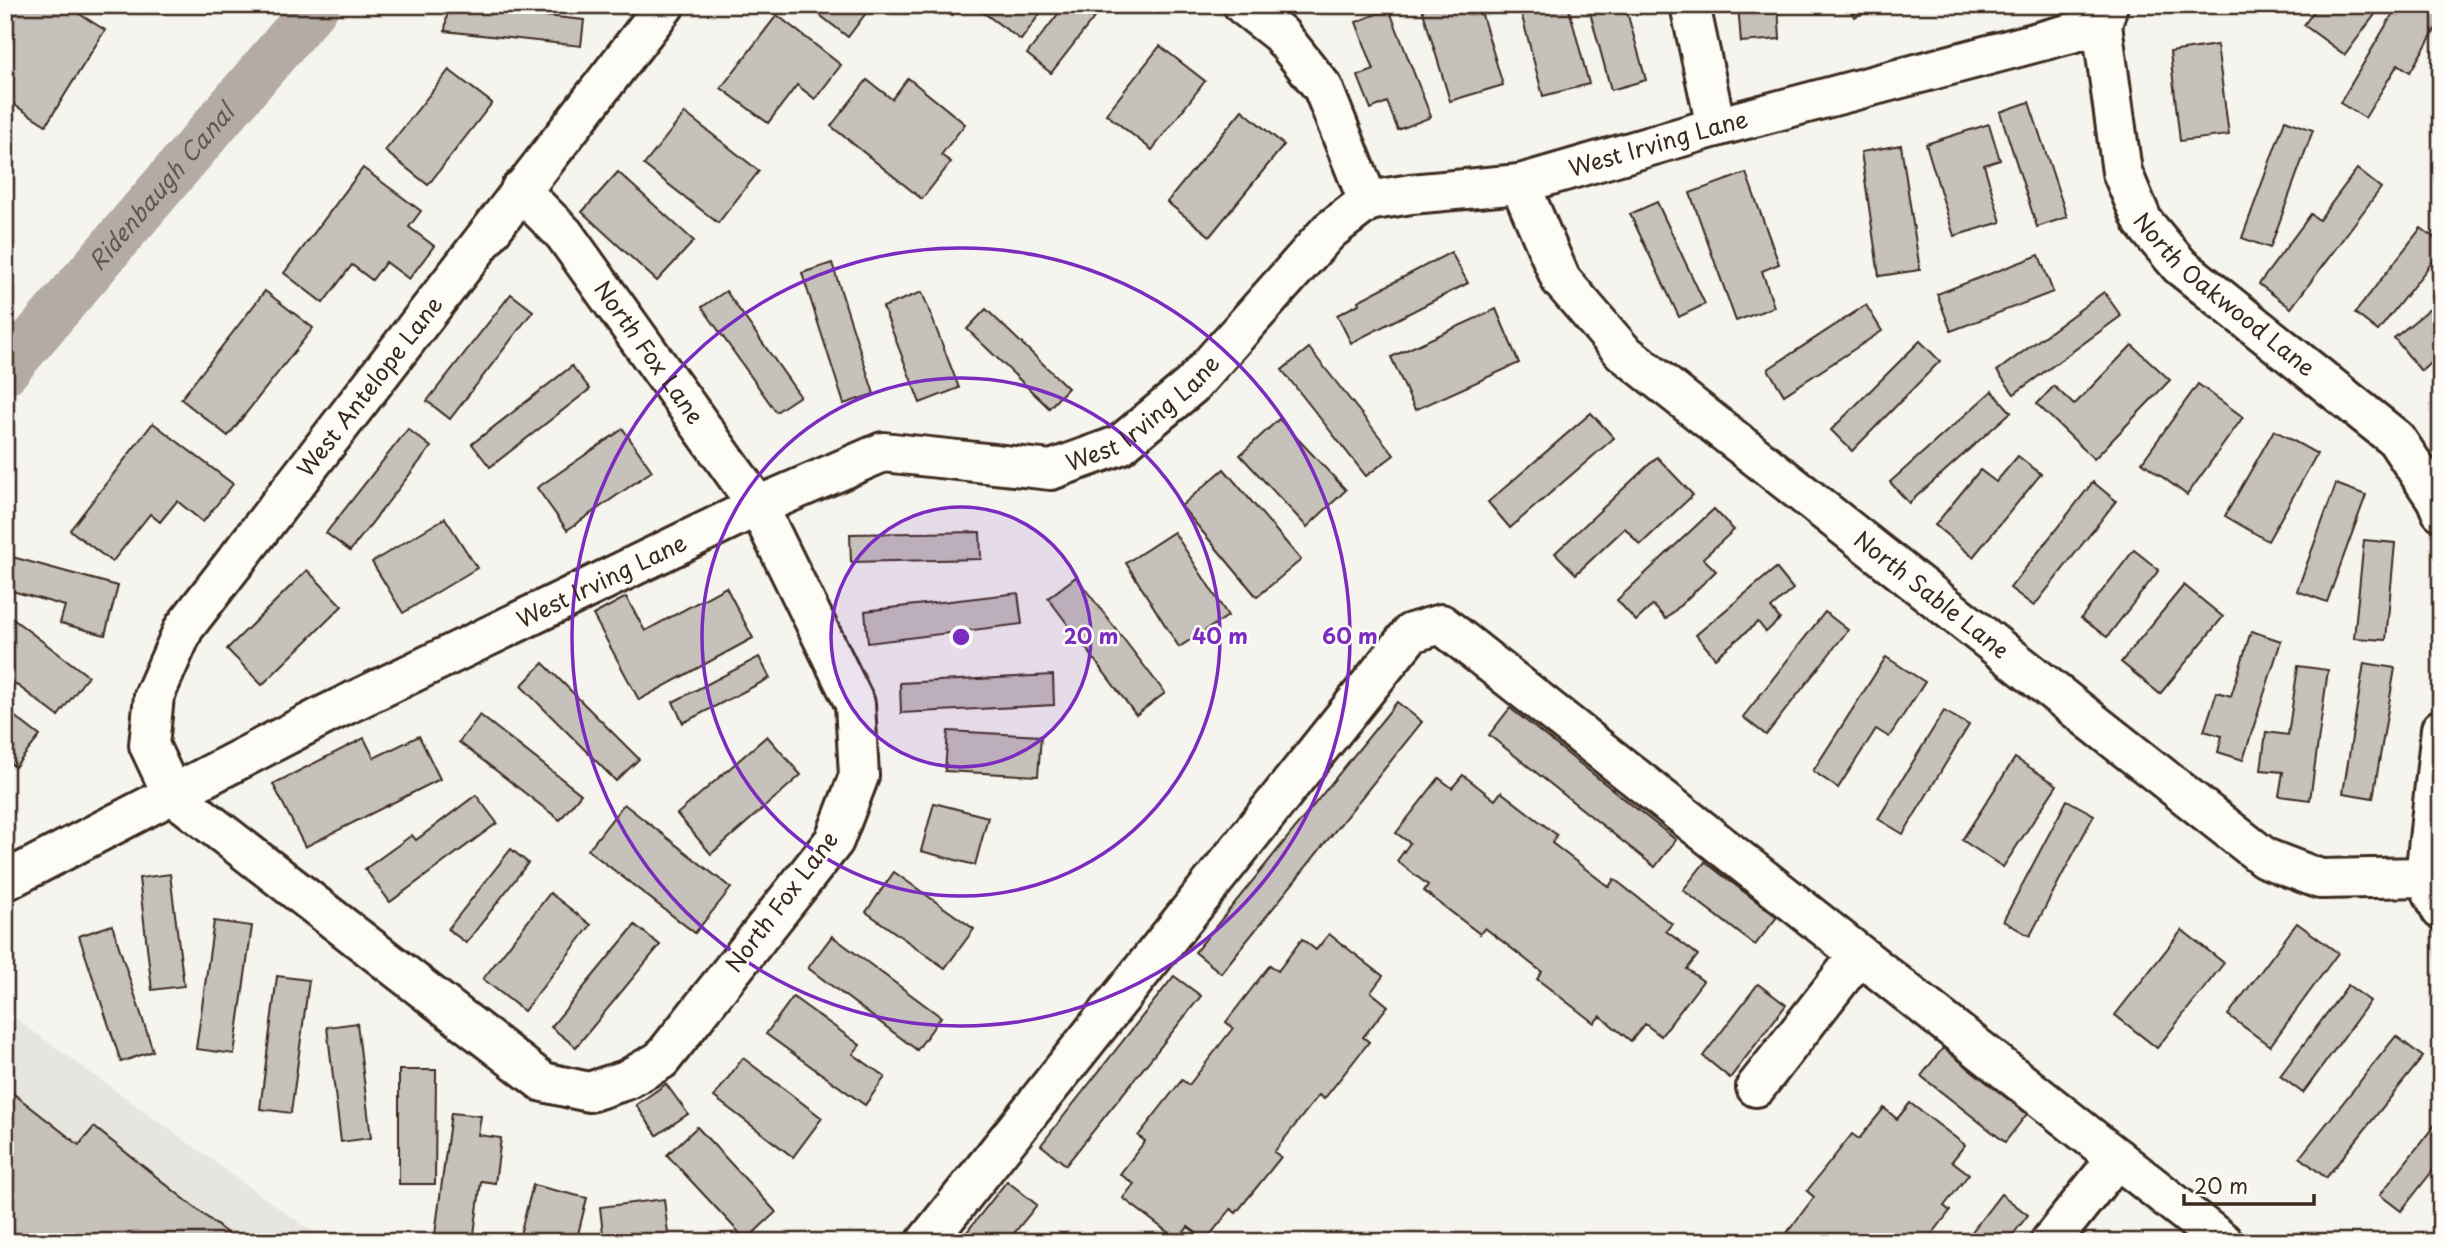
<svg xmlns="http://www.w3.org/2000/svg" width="2446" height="1247" viewBox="0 0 2446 1247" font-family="'Playpen Sans',sans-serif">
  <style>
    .built { fill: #e7e5df }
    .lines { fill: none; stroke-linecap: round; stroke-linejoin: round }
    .canal { stroke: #b4aca4; stroke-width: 46 }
    .building { fill: #c7c1bb; stroke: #3b2a1e; stroke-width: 2 }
    .minor-casing { stroke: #3b2a1e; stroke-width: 44 }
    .minor { stroke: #fdfcf7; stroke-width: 38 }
    .ring { fill: none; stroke: #7b2cbf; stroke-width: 3.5 }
    .labels { text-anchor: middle; stroke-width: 5; stroke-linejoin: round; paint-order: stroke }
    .street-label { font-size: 23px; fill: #3b2a1e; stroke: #fdfcf7 }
    .water-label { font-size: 24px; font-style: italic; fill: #65584d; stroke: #fdfcf7 }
    .centre { fill: #7b2cbf; stroke: #fdfcf7; stroke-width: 3.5 }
    .ring-label { font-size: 21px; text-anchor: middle; font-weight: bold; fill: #7b2cbf; stroke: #fdfcf7; stroke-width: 5; stroke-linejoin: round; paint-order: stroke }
  </style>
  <rect width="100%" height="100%" fill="#f5f4ee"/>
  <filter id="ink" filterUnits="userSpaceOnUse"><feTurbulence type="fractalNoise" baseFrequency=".0143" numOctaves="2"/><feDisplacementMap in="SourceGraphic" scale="14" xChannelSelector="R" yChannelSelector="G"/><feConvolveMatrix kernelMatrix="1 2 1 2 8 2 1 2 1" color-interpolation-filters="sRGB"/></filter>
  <g filter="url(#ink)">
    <polygon class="built" points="5,1011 326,1242 5,1242"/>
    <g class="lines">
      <path class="canal" id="s1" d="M5 372 317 5"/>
    </g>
    <g class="building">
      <polygon points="5,5 65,5 105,30 46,125 5,99"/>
      <polygon points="807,5 872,5 848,37"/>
      <polygon points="934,5 958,5 952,16"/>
      <polygon points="984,5 1046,5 1021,40 980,10"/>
      <polygon points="1065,5 1104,5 1051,73 1027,54"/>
      <polygon points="1421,5 1479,5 1503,85 1450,101"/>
      <polygon points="1519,5 1568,5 1589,84 1543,96"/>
      <polygon points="1588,5 1625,5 1646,80 1611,90"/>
      <polygon points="1738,5 1778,5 1780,39 1741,42"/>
      <polygon points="1849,5 1885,5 1854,17"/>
      <polygon points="2318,5 2382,5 2345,55 2304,25"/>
      <polygon points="2398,5 2438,5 2441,7 2441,20 2410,72 2398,64 2365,118 2340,103"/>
      <polygon points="448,6 584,20 581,46 445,31"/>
      <polygon points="1389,9 1431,117 1398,130 1387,102 1371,109 1358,76 1374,70 1356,22"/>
      <polygon points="777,15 841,65 815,99 797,85 768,123 721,88"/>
      <polygon points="2217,45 2229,135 2180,141 2170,52"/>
      <polygon points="1160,46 1205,81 1152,150 1106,114"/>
      <polygon points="449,70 492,103 428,185 385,151"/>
      <polygon points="908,78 965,124 941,155 951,162 922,199 831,126 867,80 892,99"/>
      <polygon points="2029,102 2067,217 2037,227 2000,112"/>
      <polygon points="2441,105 2441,121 2433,116"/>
      <polygon points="1242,110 1284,145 1210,236 1167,202"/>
      <polygon points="685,113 759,171 718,223 644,165"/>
      <polygon points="2285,120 2313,130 2270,248 2242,238"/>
      <polygon points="1989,124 2000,160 1984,165 2001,222 1954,236 1926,144"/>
      <polygon points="1901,145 1920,270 1879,276 1861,152"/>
      <polygon points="363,168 421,211 409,227 434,246 409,279 386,262 372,280 352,265 323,303 284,273"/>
      <polygon points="2357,169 2381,188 2291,308 2259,284 2311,214 2319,220"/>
      <polygon points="618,172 694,241 657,281 582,212"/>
      <polygon points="1746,173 1779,264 1762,271 1774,307 1736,321 1690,193"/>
      <polygon points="1657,202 1705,304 1679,317 1630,214"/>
      <polygon points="2421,228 2441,243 2441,251 2378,331 2355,313"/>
      <polygon points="1451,252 1468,283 1351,343 1337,315 1359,304 1358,301"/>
      <polygon points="2039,255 2053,292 1951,331 1937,294"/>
      <polygon points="832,263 874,394 844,404 802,273"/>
      <polygon points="265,291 313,328 228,436 181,399"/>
      <polygon points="726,291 800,396 776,412 702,307"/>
      <polygon points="922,292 959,388 920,403 883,307"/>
      <polygon points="2104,292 2121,316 2014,394 1997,371"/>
      <polygon points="511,294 533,311 450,419 427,401"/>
      <polygon points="2441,300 2441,355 2421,371 2394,338"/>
      <polygon points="1866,305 1882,331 1784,395 1768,369"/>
      <polygon points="986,309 1068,388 1049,408 967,329"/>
      <polygon points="1496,309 1519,363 1415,410 1391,357"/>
      <polygon points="1920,341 1940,361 1852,451 1831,430"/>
      <polygon points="2132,345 2170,380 2094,459 2037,404 2054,386 2074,405"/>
      <polygon points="1309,348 1394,455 1366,476 1282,370"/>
      <polygon points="572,366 590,389 490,467 472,444"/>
      <polygon points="2198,384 2243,417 2187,495 2142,462"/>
      <polygon points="1992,391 2011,412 1909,503 1890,482"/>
      <polygon points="1591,413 1614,438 1510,528 1488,502"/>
      <polygon points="1279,419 1346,490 1307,527 1240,455"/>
      <polygon points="153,423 233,484 203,522 177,501 160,522 150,514 112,562 70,530"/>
      <polygon points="408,429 431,447 350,551 326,533"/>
      <polygon points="623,429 652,471 567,530 537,488"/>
      <polygon points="2274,430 2317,454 2268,541 2225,516"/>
      <polygon points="2018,456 2041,474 1973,557 1935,525 1980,470 1996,482"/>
      <polygon points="1657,457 1693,495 1640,545 1625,528 1576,574 1555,553"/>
      <polygon points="1224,469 1301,560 1257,597 1181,506"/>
      <polygon points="2093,482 2116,501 2034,606 2010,588"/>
      <polygon points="2336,484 2366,495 2327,602 2297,591"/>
      <polygon points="1714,509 1734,530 1703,558 1716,571 1666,619 1653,605 1636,621 1617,600"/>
      <polygon points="445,518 477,568 403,613 372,562"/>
      <polygon points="980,532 981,559 851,562 850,534"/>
      <polygon points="1174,532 1228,616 1179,647 1126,563"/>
      <polygon points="2364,540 2395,543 2386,640 2354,638"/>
      <polygon points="2134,550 2159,570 2107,637 2081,618"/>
      <polygon points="5,555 118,586 105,635 60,623 65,606 5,589"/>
      <polygon points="1776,568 1793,589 1771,608 1780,619 1766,632 1758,622 1715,658 1696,635"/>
      <polygon points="307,570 342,606 262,685 227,649"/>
      <polygon points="1076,577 1165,693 1136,715 1048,598"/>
      <polygon points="2184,585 2223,617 2160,694 2121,662"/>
      <polygon points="726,587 753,638 639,700 593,615 626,597 645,631"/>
      <polygon points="1018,593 1022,624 868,643 865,611"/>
      <polygon points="1825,612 1848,630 1766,735 1743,717"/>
      <polygon points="9,616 88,676 58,716 5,676 5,621"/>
      <polygon points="2251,631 2281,641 2243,760 2218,752 2222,736 2204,731 2217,692 2231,696"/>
      <polygon points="759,657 770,678 683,723 673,702"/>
      <polygon points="1886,657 1925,682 1889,737 1876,729 1838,788 1813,771"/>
      <polygon points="543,663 639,759 616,781 521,686"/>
      <polygon points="2364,663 2395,668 2373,798 2343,793"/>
      <polygon points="2298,666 2328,670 2310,800 2279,796 2283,772 2261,770 2266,732 2288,735"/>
      <polygon points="1053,675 1054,705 901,713 900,683"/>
      <polygon points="1397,702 1422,722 1221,973 1195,952"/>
      <polygon points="1510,708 1676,840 1655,867 1489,735"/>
      <polygon points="5,709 40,736 15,767 5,759"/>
      <polygon points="1944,711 1969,725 1903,834 1878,819"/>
      <polygon points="480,715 581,794 560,820 459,742"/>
      <polygon points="948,731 1041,736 1038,776 945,771"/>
      <polygon points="419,736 440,779 305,847 273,784 364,738 374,758"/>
      <polygon points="767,736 801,775 711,854 677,814"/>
      <polygon points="2015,758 2057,785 2003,867 1962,840"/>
      <polygon points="1463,775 1495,800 1501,792 1557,835 1552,843 1609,887 1614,879 1672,924 1666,931 1698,955 1687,969 1703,981 1661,1036 1645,1024 1631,1041 1600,1016 1594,1023 1537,979 1542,972 1485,928 1480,934 1424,891 1428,885 1397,861 1410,843 1396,833 1439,778 1452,788"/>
      <polygon points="476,795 497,823 390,902 365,869 412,835 416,840"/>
      <polygon points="2067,800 2094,815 2030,936 2003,921"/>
      <polygon points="934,803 988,817 975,865 921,851"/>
      <polygon points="624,804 731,888 695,933 588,850"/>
      <polygon points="511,849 528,863 466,943 448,929"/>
      <polygon points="1705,862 1777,917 1755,945 1683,890"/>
      <polygon points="894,872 974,929 945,968 866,912"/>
      <polygon points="170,874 184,986 152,990 139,878"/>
      <polygon points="550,893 591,925 524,1011 483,979"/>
      <polygon points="214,921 252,926 234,1054 196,1049"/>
      <polygon points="2297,923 2338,953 2270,1046 2228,1015"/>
      <polygon points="112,925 153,1051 121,1062 79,936"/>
      <polygon points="635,925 660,945 576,1047 551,1027"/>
      <polygon points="2182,930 2224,963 2157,1048 2115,1015"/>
      <polygon points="1329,934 1383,976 1371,992 1388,1006 1363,1037 1369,1042 1324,1099 1319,1095 1274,1152 1281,1157 1236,1213 1231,1209 1206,1240 1188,1227 1178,1240 1123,1198 1134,1184 1120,1174 1145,1141 1138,1136 1182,1080 1189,1085 1233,1028 1226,1022 1270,965 1278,971 1302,939 1316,950"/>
      <polygon points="832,936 941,1017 917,1050 808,968"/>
      <polygon points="277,976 309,980 291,1113 260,1109"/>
      <polygon points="1174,976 1201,996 1066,1165 1041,1145"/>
      <polygon points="1758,984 1786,1005 1730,1078 1703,1056"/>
      <polygon points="2348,985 2370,1001 2303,1093 2280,1076"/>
      <polygon points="793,997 860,1045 853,1054 885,1077 865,1105 766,1034"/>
      <polygon points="357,1023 371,1138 341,1142 327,1027"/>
      <polygon points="2396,1036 2423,1057 2326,1178 2300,1157"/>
      <polygon points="1943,1048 2027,1114 2005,1142 1921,1076"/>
      <polygon points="743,1058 822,1118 793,1157 714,1097"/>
      <polygon points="399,1070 436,1070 435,1184 399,1184"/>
      <polygon points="666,1084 688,1114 657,1135 636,1105"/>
      <polygon points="5,1087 79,1145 94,1127 238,1242 5,1242"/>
      <polygon points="1910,1103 1965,1145 1952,1161 1969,1174 1944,1206 1950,1211 1926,1242 1780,1242 1814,1197 1807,1191 1852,1134 1859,1139 1884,1108 1897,1119"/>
      <polygon points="451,1113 481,1116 478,1135 501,1138 495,1183 481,1181 473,1242 434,1242"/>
      <polygon points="2441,1117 2441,1160 2401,1211 2380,1195"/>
      <polygon points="697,1127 776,1212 746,1240 667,1155"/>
      <polygon points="1007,1181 1037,1205 1007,1242 959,1242"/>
      <polygon points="533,1185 587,1198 576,1242 518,1242"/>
      <polygon points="2001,1194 2028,1215 2007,1242 1964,1242"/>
      <polygon points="664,1199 669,1242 604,1242 600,1207"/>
    </g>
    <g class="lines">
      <defs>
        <g id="minor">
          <polyline points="1243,5 1280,34 1323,88 1368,201"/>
          <polyline points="1690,5 1716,127"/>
          <path id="s2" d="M2102 25 2122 172 2143 222 2180 266 2396 439 2436 499 2441 511"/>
          <path id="s3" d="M1520 184 1561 280 1623 352 2265 858 2320 879 2425 877"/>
          <path id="s4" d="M520 190 564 234 758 506 855 704 859 776 834 841 661 1060 626 1080 589 1092 543 1082 172 794 149 745 154 696 184 628 665 5"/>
          <polyline points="2441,729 2425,877 2441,910"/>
          <path id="s5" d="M5 881 327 714 758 506 883 452 1051 470 1120 445 1192 385 1329 231 1368 201 1411 194 1520 184 1716 127 2102 25 2108 5"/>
          <polyline points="1756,1087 1859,955"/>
          <polyline points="926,1242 1411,633 1441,624 2223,1242"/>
          <polyline points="2050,1242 2117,1158"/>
        </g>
      </defs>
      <use href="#minor" class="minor-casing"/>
      <use href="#minor" class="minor"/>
    </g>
  </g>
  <circle cx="961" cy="637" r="130" fill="#7b2cbf" fill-opacity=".12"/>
  <g class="ring">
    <circle cx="961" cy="637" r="130"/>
    <circle cx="961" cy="637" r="259"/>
    <circle cx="961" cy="637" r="389"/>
  </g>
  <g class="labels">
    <g class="street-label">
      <text dy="8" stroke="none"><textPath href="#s5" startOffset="1866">West Irving Lane</textPath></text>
      <text dy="8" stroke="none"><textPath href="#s2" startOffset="312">North Oakwood Lane</textPath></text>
      <text dy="8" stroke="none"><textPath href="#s4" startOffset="208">North Fox Lane</textPath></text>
      <text dy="8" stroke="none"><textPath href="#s4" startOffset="2116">West Antelope Lane</textPath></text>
      <text dy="8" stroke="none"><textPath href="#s5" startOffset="1256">West Irving Lane</textPath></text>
      <text dy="8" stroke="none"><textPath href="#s5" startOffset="668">West Irving Lane</textPath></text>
      <text dy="8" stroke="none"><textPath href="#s3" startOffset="592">North Sable Lane</textPath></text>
      <text transform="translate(782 902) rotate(-53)" y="8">North Fox Lane</text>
    </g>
    <g class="water-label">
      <text dy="8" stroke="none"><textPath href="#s1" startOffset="242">Ridenbaugh Canal</textPath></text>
    </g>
  </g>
  <circle cx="961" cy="637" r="10" class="centre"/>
  <g class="ring-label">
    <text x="1091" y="644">20 m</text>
    <text x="1220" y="644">40 m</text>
    <text x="1350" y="644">60 m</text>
  </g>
  <rect width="2446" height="1247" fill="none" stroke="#fdfcf7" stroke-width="28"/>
  <rect x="14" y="14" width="2418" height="1219" fill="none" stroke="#3b2a1e" stroke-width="2.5" filter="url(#ink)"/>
  <path d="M2184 1194v10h130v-10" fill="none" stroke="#3b2a1e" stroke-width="3.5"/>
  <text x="2194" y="1194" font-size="21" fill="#3b2a1e" stroke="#fdfcf7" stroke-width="5" paint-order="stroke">20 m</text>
</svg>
